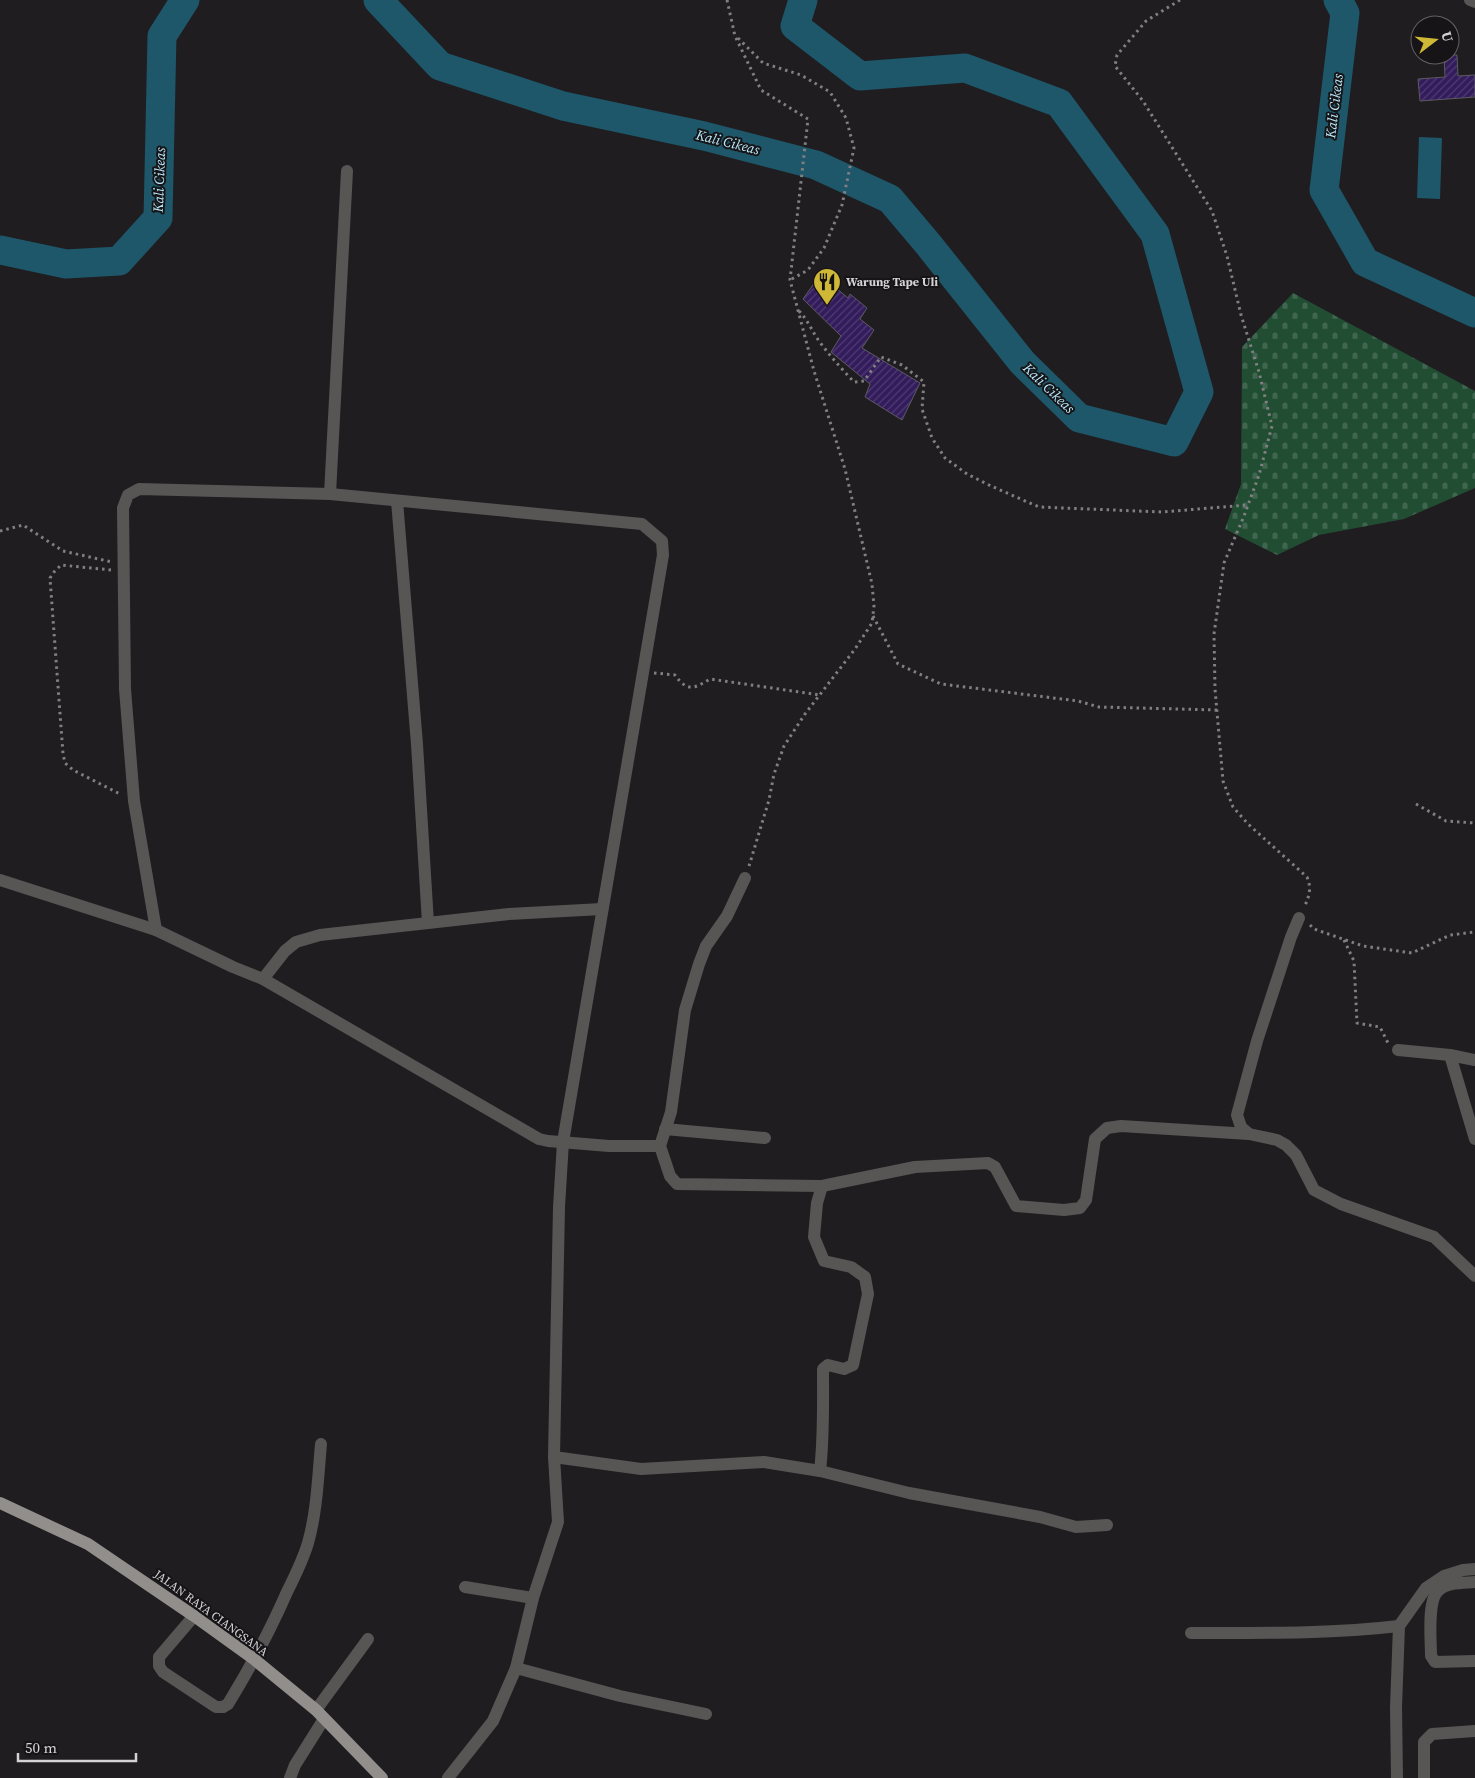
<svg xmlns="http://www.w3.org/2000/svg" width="1475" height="1778" viewBox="0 0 1475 1778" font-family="'Source Serif 4',serif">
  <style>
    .cemetery { fill: url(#cemetery-stones) }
    .water { fill: #1d5769 }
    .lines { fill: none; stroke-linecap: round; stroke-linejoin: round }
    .river { stroke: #1d5769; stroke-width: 29 }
    .building { fill: url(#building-hatch); stroke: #5c5b5f }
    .path { stroke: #817f81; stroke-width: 3; stroke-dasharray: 2.5 4; stroke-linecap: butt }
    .minor { stroke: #575654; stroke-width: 12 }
    .major { stroke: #918e8b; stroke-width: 12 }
    .labels { text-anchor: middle; stroke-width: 4; stroke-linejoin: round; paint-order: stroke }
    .poi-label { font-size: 12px; font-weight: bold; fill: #d4d2d4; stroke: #161417; text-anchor: start }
    .street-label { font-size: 12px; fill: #d4d2d4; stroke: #161417 }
    .water-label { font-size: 14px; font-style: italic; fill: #b8e9fb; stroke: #161417 }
  </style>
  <defs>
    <pattern id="cemetery-stones" width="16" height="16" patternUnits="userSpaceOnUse" patternTransform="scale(1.25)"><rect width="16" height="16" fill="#214d33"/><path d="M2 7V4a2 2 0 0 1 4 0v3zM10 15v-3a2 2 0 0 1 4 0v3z" fill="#406650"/></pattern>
    <pattern id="building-hatch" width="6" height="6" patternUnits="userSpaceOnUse" patternTransform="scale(1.25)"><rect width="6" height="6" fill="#331c5c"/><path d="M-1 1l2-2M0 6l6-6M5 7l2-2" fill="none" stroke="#503c72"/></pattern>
  </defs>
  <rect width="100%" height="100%" fill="#1f1d20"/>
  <polygon class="cemetery" points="1293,293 1475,391 1475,488 1404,519 1319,535 1277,555 1225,529 1241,484 1242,347"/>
  <polygon class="water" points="1419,137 1442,138 1440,199 1417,198"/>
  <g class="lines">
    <g class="river">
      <polyline points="378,0 440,66 563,106 704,136 816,165 890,199 928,244 1022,362 1079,418 1174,442 1199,392 1155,234 1059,103 965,68 860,76 795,26 803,0"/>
      <polyline points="1338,0 1345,13 1324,190 1365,262 1475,313"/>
      <polyline points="0,250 66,264 119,261 158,218 162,36 185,0"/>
    </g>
  </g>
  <g class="building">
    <polygon points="1444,55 1457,55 1458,76 1475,75 1475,97 1420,101 1418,79 1445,77"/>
    <polygon points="820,275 848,298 850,294 867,308 860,319 874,330 862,348 920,383 902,420 865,397 870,384 831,352 841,336 803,299"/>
  </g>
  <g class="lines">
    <g class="path">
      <polyline points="727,0 735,36 761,90 808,119 790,280 814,371 845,469 872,584 874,606 872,623 855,649 805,714 784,746 774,774 769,800 749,866"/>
      <path d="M1180 0 1146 21 1117 55 1115 66 1143 101 1212 211 1227 256 1241 315 1259 372 1272 426 1259 475 1244 516 1224 563 1214 634 1215 689 1223 781 1233 807 1248 824 1307 877C1312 889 1309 896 1304 908"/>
      <polyline points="738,38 763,63 801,75 830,92 846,118 854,148 842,205 824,248 808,270 790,280"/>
      <path d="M799 311C807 319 811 329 817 338 828 354 841 368 854 382L864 381 881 357 902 365 924 382 922 409 932 438 945 458 967 474 991 486 1039 507 1162 512 1247 505"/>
      <polyline points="0,531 23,525 63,551 112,562"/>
      <polyline points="111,570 61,565 54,572 50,578 63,754 65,763 73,770 120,794"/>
      <polyline points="873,616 898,664 941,684 1078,701 1099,707 1217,710"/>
      <path d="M654 673 675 675C687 692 694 689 710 679L820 695"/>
      <polyline points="1416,804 1446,821 1475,823"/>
      <polyline points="1310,925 1314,929 1363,946 1412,953 1450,935 1475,932"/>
      <polyline points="1344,940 1354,961 1357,1023 1380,1027 1388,1043"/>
    </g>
    <g class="minor">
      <polyline points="1470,0 1475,2"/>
      <polyline points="330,494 347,171"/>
      <polyline points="397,501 417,744 428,923"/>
      <polyline points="0,880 156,930 233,967 263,979 539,1139 548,1141 609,1146 660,1146 670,1176 677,1184 822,1186 915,1167 988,1163 995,1167 1016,1206 1064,1210 1080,1208 1086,1200 1095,1139 1107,1128 1121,1126 1249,1134"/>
      <polyline points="1299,918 1291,937 1257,1041 1237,1115 1241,1127 1249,1134 1277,1140 1286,1145 1296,1155 1314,1190 1341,1204 1434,1237 1475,1276"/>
      <polyline points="156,930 134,801 125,689 123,508 128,495 139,489 330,494 642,524 662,541 663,555 563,1142 559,1207 554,1457 558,1522 533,1598 516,1668 493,1721 448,1778"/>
      <polyline points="263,979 285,951 296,942 320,935 509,914 602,909"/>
      <polyline points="1398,1050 1450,1055 1475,1060"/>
      <polyline points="1450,1055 1475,1139"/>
      <polyline points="665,1129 765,1138"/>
      <polyline points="660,1146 671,1112 685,1010 699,964 706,946 727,916 745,878"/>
      <polyline points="554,1457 641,1469 764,1462 820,1471 909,1493 1040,1517 1076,1527 1107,1525"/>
      <path d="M820 1471C824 1437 823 1403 823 1369L828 1365 844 1369 853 1365 868 1294 865 1277 851 1267 824 1261 814 1237 817 1203 822 1186"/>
      <path d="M1475 1582C1464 1583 1446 1582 1438 1591 1427 1601 1431 1640 1431 1656L1435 1662 1475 1661"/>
      <polyline points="465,1587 533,1598"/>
      <path d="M194 1616 159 1657V1666L163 1672 216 1707H223L228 1704C250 1668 270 1631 287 1592 295 1576 303 1560 308 1543 317 1511 318 1477 321 1444"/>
      <path d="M1191 1633C1261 1633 1330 1634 1399 1626"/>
      <polyline points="516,1668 620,1696 706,1714"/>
      <polyline points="316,1710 368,1639"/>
      <polyline points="290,1778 295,1765 324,1719"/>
      <polyline points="1397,1778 1396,1707 1399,1626 1426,1588 1444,1576 1463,1570 1475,1569"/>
      <polyline points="1424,1778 1424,1742 1432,1734 1475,1731"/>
    </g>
    <polyline class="major" points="0,1503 88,1544 194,1616 255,1660 316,1710 382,1778"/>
  </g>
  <defs>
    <symbol id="restaurant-pin" viewBox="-11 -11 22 30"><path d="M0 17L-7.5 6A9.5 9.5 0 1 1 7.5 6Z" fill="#d0b837" stroke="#161417"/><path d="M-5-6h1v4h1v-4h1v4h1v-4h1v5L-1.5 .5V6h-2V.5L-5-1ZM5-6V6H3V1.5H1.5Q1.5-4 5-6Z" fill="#111"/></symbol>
  </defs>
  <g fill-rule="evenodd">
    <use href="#restaurant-pin" x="811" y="266" width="32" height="43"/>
  </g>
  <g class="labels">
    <g class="poi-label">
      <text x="846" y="286">Warung Tape Uli</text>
    </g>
    <g class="street-label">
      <text transform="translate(211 1613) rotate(36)" y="4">JALAN RAYA CIANGSANA</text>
    </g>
    <g class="water-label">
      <text transform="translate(1334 106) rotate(-83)" y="5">Kali Cikeas</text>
      <text transform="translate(728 142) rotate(14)" y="5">Kali Cikeas</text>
      <text transform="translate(159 180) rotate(-88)" y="5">Kali Cikeas</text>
      <text transform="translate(1049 388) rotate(44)" y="5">Kali Cikeas</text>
    </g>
  </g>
  <g transform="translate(1435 40) rotate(74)"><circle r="24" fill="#161417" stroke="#626063"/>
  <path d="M0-4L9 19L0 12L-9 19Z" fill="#d0b837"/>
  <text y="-8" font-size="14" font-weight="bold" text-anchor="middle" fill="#d4d2d4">U</text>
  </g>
  <path d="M18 1753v8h118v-8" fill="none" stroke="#d4d2d4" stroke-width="2.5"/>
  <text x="25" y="1753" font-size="15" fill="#d4d2d4" stroke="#161417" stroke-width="4" paint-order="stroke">50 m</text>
</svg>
